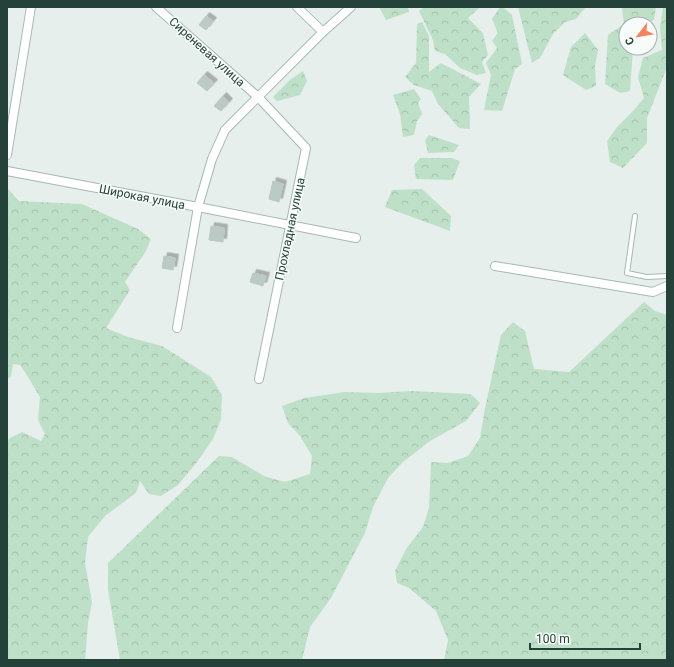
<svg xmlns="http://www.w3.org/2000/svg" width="674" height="667" viewBox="0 0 674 667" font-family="Roboto,sans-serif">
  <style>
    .forest { fill: url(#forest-crowns) }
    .building { fill: #bbcac4; stroke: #b8c9c2; filter: url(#shadow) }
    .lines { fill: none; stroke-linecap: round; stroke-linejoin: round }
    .lane-casing { stroke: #a8b8b2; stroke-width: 6 }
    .street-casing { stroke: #a8b8b2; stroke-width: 10 }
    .lane { stroke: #fff; stroke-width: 4 }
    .street { stroke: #fff; stroke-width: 8 }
    .labels { text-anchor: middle; stroke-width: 3; stroke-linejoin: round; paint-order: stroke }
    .street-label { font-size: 12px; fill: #24423a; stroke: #f7fbf9 }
  </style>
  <defs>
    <pattern id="forest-crowns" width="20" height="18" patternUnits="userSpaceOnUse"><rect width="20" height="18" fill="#bfe0c8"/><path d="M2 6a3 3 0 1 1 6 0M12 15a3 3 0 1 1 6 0" fill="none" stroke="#a4c1ad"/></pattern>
    <filter id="shadow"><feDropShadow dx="3.5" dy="-3.5" stdDeviation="0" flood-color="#0004"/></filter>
  </defs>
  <rect width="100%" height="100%" fill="#e6efeb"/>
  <g class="forest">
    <polygon points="379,7 408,7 409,12 386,20"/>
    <polygon points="424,7 480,7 468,18 483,33 488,55 482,62 486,73 477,75 460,68 445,54 435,51 433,40 419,11"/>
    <polygon points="500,7 503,7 512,15 522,64 515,69 502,111 484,110 491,75 486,63 497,48 492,41 498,33 492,19"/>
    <polygon points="518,7 586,7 576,19 565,22 553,34 540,58 532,63"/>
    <polygon points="622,7 656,7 654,20 646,24 626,24 626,48 633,48 630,91 620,93 605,84 608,35 624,24"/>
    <polygon points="663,7 667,7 667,67 647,118 647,143 623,168 610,162 607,141 617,127 634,110 644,98 638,77 643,58 662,50 660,28"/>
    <polygon points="422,22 429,36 429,72 441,63 481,84 469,97 470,129 459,128 438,104 432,91 414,85 405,77 416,63 417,24"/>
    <polygon points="585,33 598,50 595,66 596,86 586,90 563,75 571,47"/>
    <polygon points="303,71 307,81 300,95 277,101 273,97 290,80"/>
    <polygon points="414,89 421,99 418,103 422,114 417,121 414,135 403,137 400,114 393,95"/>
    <polygon points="429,135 459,145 454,152 428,153 425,140"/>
    <polygon points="420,158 451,158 460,161 453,180 416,179 414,165"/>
    <polygon points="7,188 19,201 82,204 138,229 151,239 146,251 125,282 130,290 106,328 128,337 162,346 211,377 222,395 221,419 213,439 197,462 178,485 161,496 149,494 140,481 136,493 105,516 88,537 85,563 92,602 88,623 85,660 7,660 7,441 10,438 22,432 41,441 45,434 38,420 40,397 28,377 20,365 13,364 11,377 7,379"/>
    <polygon points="422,189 451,216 450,231 385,207 392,190"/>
    <polygon points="644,302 655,311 667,315 667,660 444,660 448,640 436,611 409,588 397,583 395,571 406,549 423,527 429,508 431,462 448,463 468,456 480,438 485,408 501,335 513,322 525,331 534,369 569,372"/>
    <polygon points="412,391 471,394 480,403 466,421 430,441 403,462 388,478 373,507 365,533 331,598 310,627 302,660 120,660 108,590 108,563 219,456 232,457 264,476 285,482 310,474 312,456 300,436 288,423 282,406 304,398 345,392 378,393"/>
  </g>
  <g class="building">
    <polygon points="206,16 213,21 206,30 199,25"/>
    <polygon points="204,75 214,83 207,91 197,83"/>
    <polygon points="223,96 229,102 221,111 214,106"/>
    <polygon points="273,181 283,184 279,202 269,199"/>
    <polygon points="211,226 224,228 223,242 209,240"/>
    <polygon points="164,256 175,258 173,270 162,268"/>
    <polygon points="253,273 266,276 263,286 250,282"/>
  </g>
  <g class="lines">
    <defs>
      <polyline id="lane" points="635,216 627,273 647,277 667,276"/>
      <g id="street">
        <polyline points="156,7 258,97 306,148 259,379"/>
        <polyline points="297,7 323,32"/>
        <polyline points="7,155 31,7"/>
        <polyline points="7,171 198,207 212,159 225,130 323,32 351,7"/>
        <polyline points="495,266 653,292 667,286"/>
        <polyline points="177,328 198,207 356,238"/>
      </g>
    </defs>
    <use href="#lane" class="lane-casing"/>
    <use href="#street" class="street-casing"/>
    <use href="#lane" class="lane"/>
    <use href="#street" class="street"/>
  </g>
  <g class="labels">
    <g class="street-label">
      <text transform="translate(207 52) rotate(42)" y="4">Сиреневая улица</text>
      <text transform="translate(142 197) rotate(11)" y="4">Широкая улица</text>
      <text transform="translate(290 229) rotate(-78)" y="4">Прохладная улица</text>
    </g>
  </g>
  <rect width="674" height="667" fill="none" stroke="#24423a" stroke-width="16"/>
  <g transform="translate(638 36) rotate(239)"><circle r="19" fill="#f7fbf9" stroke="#a3b1ad"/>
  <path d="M0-3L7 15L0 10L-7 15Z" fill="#f4845f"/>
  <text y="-6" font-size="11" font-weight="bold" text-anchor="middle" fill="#24423a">С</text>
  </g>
  <path d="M530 643v6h110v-6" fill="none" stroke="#24423a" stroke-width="2"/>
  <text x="536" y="643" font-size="12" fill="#24423a" stroke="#f7fbf9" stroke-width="3" paint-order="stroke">100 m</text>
</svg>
